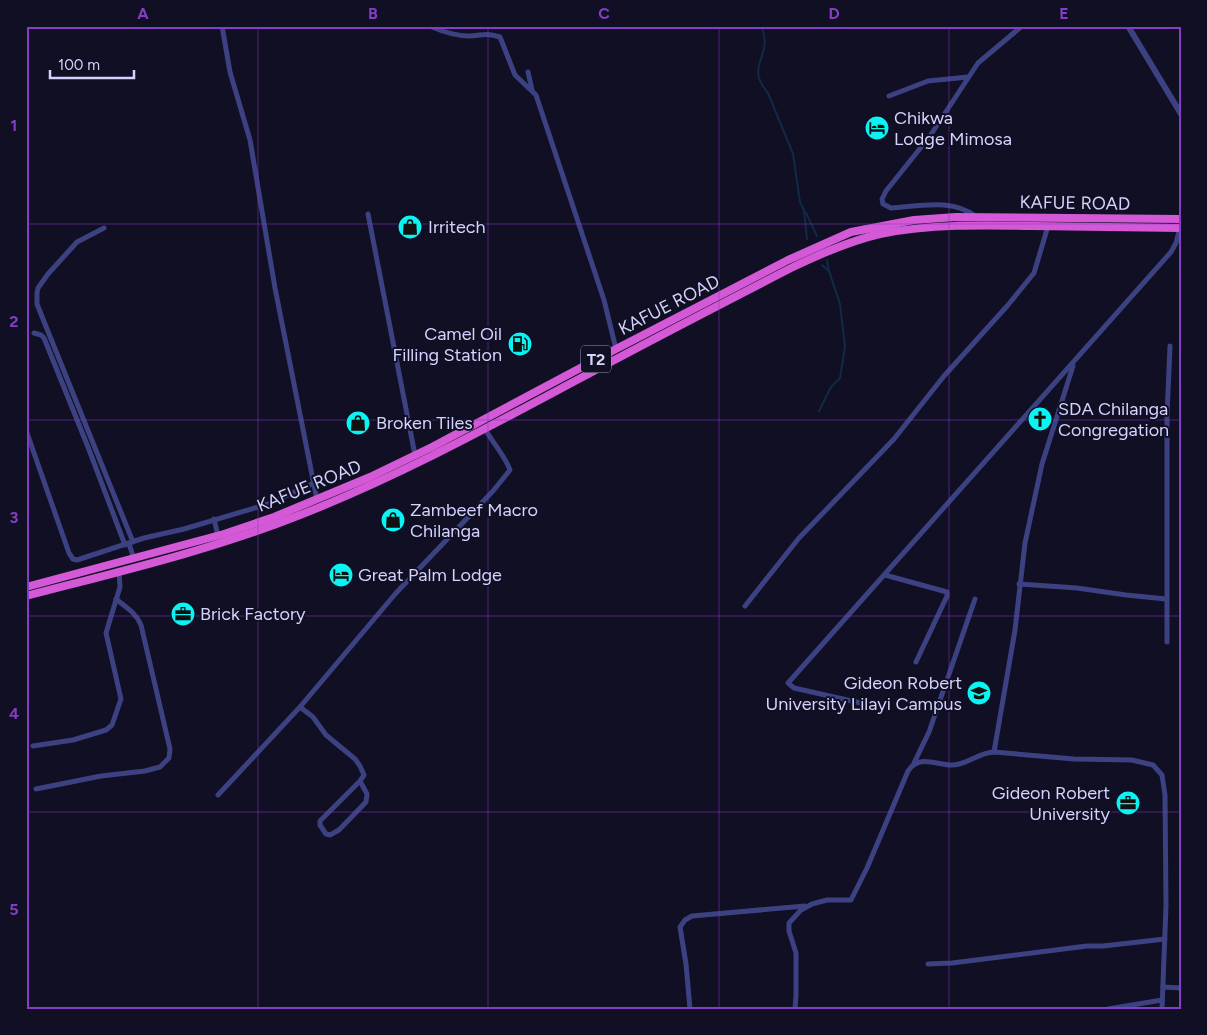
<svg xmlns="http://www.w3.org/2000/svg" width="1207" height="1035" viewBox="0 0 1207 1035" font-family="Figtree,sans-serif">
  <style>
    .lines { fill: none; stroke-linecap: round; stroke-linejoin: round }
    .stream { stroke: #102a47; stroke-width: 2 }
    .minor { stroke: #3c4181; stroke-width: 5 }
    .tertiary { stroke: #3c4181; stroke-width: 6 }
    .trunk { stroke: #d459d6; stroke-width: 8 }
    .grid { fill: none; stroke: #843dc5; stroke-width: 1; stroke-opacity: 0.55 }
    .labels { text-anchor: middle; stroke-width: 4; stroke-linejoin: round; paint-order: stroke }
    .shield { fill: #100f24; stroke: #9998bc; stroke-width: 1 }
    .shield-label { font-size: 16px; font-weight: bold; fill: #d4d3fd }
    .poi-label { font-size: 18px; fill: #d4d3fd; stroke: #100f24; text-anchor: start }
    .street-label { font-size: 18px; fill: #d4d3fd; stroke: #100f24 }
    .neatline { fill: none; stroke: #843dc5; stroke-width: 2 }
    .grid-label { font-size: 16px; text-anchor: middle; font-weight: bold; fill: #843dc5 }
  </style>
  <rect width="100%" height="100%" fill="#100f24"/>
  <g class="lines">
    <g class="stream">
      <path d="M761 26C775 57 743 64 768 93L793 154 800 202 804 210 807 239"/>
      <polyline points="806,213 817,236"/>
      <polyline points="827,260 829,271"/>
      <polyline points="819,411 831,387 840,378 845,347 840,304 829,271 822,265"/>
    </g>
    <g class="minor">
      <polyline points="222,26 230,72 250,140 275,288 317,500"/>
      <path d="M432 27C444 32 455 36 468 36 483 36 483 32 500 37L515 75 536 95 604 300 616 349"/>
      <polyline points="528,72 532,90"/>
      <polyline points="889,96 928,81 968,77"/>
      <polyline points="368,214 415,455"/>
      <path d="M977 217C952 198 921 206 891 208L883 204 882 199 886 191 930 136 978 63 1022 26"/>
      <polyline points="104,228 77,242 48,274 38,288 37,293 37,304 47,329 133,542"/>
      <polyline points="34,333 41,335 44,338 88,447 125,545"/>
      <polyline points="26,430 69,553 73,559 77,560 144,538 184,529 268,504 314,483"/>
      <polyline points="214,519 218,536"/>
      <polyline points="129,544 134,559"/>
      <polyline points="885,575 947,592 947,596 916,662"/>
      <polyline points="1019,584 1077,588 1126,595 1166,599"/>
      <polyline points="745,606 799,538 894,439 944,376 1008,305 1034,273 1048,226"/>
      <polyline points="1167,642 1167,416 1170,346"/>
      <polyline points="874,706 794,688 788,683 1171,252 1176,243 1180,228"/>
      <polyline points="300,707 313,717 326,735 355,759 360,766 364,775 360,781 320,821 320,825 326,834 330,835 339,830 366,802 367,794 360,781"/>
      <polyline points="33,746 73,740 106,730 112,725 121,699 106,633 120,587 119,572"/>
      <polyline points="994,752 1015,630 1025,543 1042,464 1073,366"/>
      <polyline points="914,763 929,732 975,599"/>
      <path d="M36 789 101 776 145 771 160 767 169 758 170 749 141 625C136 613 126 607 116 599"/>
      <path d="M218 795 300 707 396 593 493 491 510 470C505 456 493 443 485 429"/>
      <polyline points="928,964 952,963 1087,946 1103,946 1165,939"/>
      <polyline points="1163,987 1181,988"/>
      <polyline points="690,1009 686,964 680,927 685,920 692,916 805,906"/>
      <path d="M795 1009 796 995V953L789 931V923L801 910 812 904 827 900H851L867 868 908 771C919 754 936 765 952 765 968 765 979 752 994 752L1074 759 1132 760 1153 765 1162 775 1165 795 1166 906 1162 1009"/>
      <polyline points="1108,1009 1162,1000"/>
    </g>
    <polyline class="tertiary" points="1128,26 1181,114"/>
    <g class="trunk">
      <polyline points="26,587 224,534 274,517 370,477 432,447 616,349 788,260 851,232 914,220 956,217 1181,219"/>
      <path d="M26 596C118 572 212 550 300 515 395 478 485 429 575 381 647 342 719 305 791 268 820 254 849 241 880 234 930 224 982 225 1032 226 1082 227 1131 227 1181 228"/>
    </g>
  </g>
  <path class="grid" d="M258 26V1009M488 26V1009M719 26V1009M949 26V1009M26 224H1181M26 420H1181M26 616H1181M26 812H1181"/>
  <defs>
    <symbol id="hotel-disc" viewBox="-11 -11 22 22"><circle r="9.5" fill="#09f4f2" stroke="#100f24"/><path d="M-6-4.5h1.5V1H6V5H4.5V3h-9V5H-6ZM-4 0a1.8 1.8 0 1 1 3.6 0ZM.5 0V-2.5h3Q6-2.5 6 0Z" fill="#111"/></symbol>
    <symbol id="shop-disc" viewBox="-11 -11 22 22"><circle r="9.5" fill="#09f4f2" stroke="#100f24"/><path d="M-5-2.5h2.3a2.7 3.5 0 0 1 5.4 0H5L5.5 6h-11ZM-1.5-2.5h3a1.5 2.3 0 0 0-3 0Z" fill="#111"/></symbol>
    <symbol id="fuel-disc" viewBox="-11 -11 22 22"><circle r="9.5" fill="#09f4f2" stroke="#100f24"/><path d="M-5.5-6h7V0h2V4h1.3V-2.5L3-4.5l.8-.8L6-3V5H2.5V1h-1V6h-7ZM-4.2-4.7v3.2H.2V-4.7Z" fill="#111"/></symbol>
    <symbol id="church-disc" viewBox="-11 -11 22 22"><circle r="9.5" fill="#09f4f2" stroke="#100f24"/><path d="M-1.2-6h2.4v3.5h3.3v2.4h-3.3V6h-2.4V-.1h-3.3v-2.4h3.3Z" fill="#111"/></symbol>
    <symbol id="office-disc" viewBox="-11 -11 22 22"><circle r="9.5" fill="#09f4f2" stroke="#100f24"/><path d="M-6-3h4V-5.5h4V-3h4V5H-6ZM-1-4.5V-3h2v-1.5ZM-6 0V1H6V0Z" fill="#111"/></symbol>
    <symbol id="university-disc" viewBox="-11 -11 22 22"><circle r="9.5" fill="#09f4f2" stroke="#100f24"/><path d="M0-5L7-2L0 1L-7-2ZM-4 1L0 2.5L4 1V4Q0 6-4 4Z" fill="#111"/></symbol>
  </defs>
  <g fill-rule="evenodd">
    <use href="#hotel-disc" x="863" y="114" width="28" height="28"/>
    <use href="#shop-disc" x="396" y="213" width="28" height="28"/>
    <use href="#fuel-disc" x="506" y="330" width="28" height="28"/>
    <use href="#church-disc" x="1026" y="405" width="28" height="28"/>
    <use href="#shop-disc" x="344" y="409" width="28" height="28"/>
    <use href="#shop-disc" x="379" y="506" width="28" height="28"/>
    <use href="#hotel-disc" x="327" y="561" width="28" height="28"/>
    <use href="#office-disc" x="169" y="600" width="28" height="28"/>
    <use href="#university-disc" x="965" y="679" width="28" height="28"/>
    <use href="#office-disc" x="1114" y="789" width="28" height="28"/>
  </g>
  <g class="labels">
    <rect class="shield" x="581" y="345.5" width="30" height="27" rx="4"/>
    <g class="shield-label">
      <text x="596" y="365">T2</text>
    </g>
    <g class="poi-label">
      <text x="894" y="124">Chikwa<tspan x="894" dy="21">Lodge Mimosa</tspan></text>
      <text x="428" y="233">Irritech</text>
      <text x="502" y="340" text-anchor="end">Camel Oil<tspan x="502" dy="21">Filling Station</tspan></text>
      <text x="1058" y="415">SDA Chilanga<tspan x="1058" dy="21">Congregation</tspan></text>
      <text x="376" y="429">Broken Tiles</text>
      <text x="410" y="516">Zambeef Macro<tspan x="410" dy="21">Chilanga</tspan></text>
      <text x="358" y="581">Great Palm Lodge</text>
      <text x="200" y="620">Brick Factory</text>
      <text x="962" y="689" text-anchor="end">Gideon Robert<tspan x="962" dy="21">University Lilayi Campus</tspan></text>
      <text x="1110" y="799" text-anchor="end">Gideon Robert<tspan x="1110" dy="21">University</tspan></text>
    </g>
    <g class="street-label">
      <text transform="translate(1075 203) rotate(1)" y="6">KAFUE ROAD</text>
      <text transform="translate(669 305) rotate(-27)" y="6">KAFUE ROAD</text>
      <text transform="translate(309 486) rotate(-22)" y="6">KAFUE ROAD</text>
    </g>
  </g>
  <rect width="1207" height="1035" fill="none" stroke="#100f24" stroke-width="55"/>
  <path d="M50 70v8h84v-8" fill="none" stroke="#d4d3fd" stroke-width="2.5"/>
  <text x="58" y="70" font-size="15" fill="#d4d3fd" stroke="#100f24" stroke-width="4" paint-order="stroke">100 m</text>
  <rect x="28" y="28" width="1152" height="980" class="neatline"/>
  <g class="grid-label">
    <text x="143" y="19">A</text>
    <text x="373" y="19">B</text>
    <text x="604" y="19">C</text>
    <text x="834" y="19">D</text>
    <text x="1064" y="19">E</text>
    <text x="14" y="131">1</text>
    <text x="14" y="327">2</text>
    <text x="14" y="523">3</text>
    <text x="14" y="719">4</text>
    <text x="14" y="915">5</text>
  </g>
</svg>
